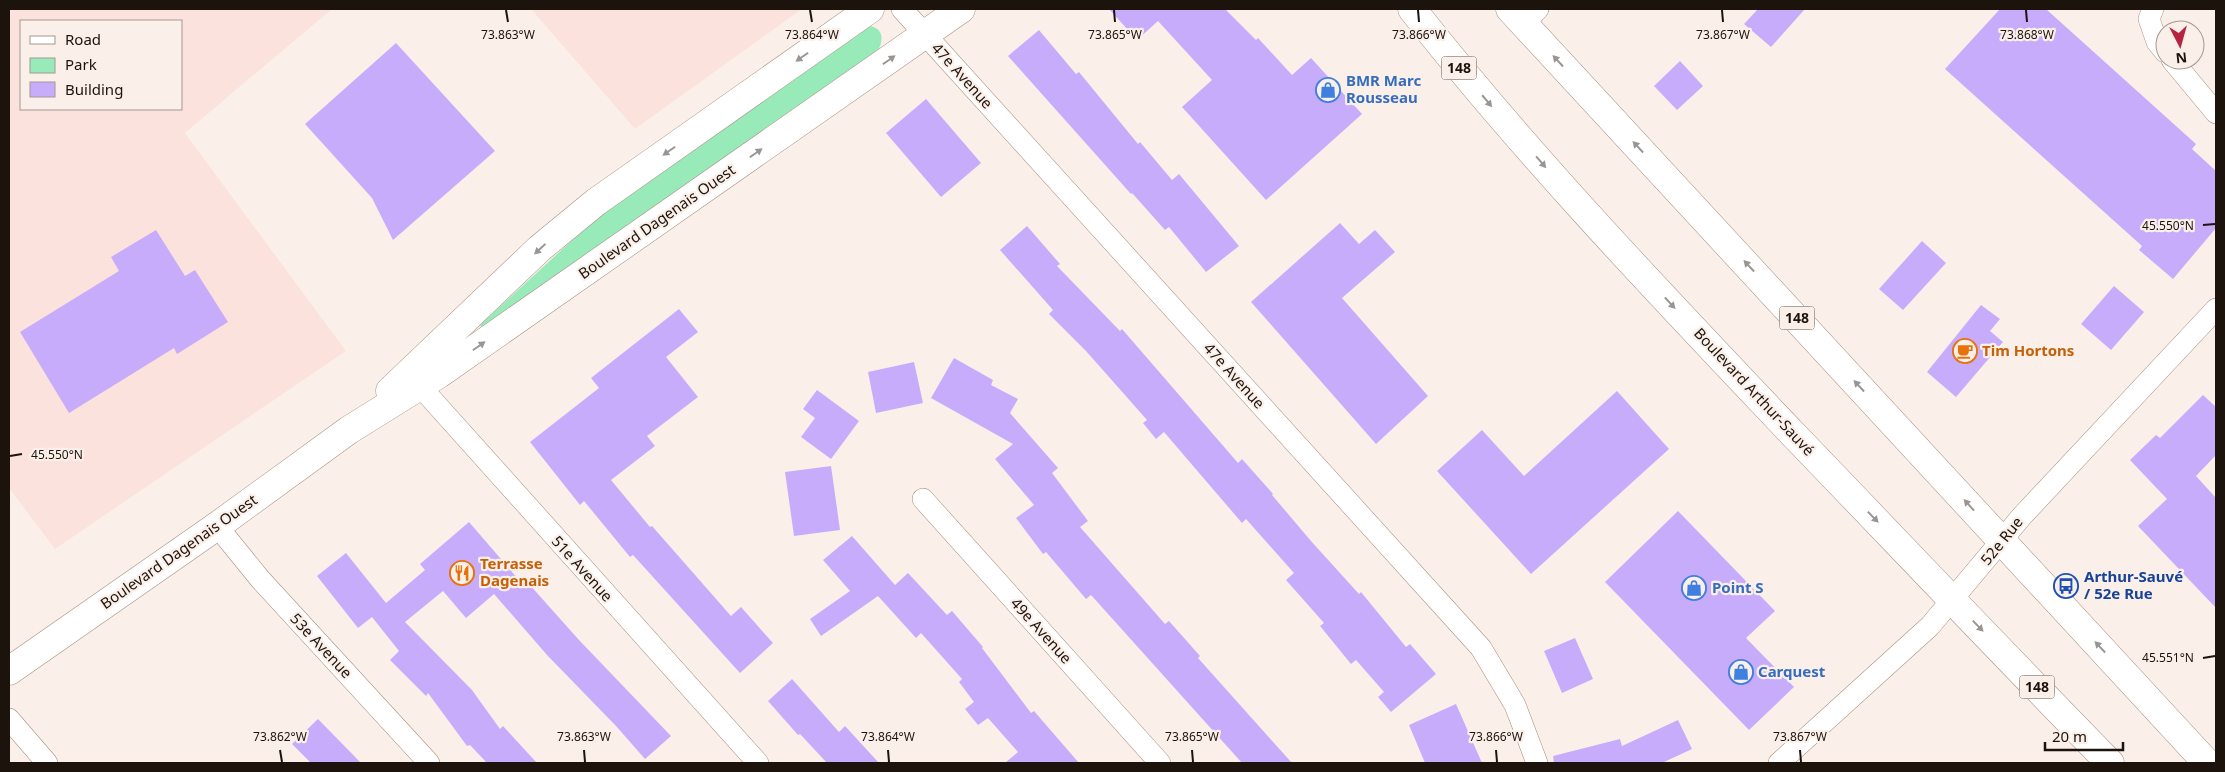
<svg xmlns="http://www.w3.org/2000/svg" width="2225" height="772" viewBox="0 0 2225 772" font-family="'Noto Sans',sans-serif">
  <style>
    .industrial { fill: #fce2dd; fill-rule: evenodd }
    .green { fill: #98eab9 }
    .building { fill: #c8acfc }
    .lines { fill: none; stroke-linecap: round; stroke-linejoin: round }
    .minor-casing { stroke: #a68d7e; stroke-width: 22 }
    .secondary-casing { stroke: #a68d7e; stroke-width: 29 }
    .primary-casing { stroke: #a68d7e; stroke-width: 29 }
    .minor { stroke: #fff; stroke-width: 21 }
    .secondary { stroke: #fff; stroke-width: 28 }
    .primary { stroke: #fff; stroke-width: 28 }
    .oneway { fill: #999592 }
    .ticks { fill: none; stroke: #1c130d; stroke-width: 2 }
    .labels { text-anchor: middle; stroke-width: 4.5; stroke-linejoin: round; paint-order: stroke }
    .shield { fill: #fbf0e9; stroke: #5f554f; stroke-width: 1 }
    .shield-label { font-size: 14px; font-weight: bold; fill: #1c130d }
    .street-label { font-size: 15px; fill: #1c130d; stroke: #fbf0e9 }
    .shop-label { font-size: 15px; font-weight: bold; fill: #366cbe; stroke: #fbf0e9; text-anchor: start }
    .food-label { font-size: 15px; font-weight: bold; fill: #c56008; stroke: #fbf0e9; text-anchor: start }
    .transit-label { font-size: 15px; font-weight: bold; fill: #164399; stroke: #fbf0e9; text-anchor: start }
    .ticks-label { font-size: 12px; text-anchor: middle; fill: #1c130d; stroke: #fbf0e9; stroke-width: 4.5; stroke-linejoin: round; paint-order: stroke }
  </style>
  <rect width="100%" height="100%" fill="#fbf0e9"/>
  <g class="industrial">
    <path d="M9 9H332L185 133 346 351 55 549 9 488ZM21 21H181V109H21Z"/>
    <polygon points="531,9 802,9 635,129"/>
  </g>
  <path class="green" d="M869 26C884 28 884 41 877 52L482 328 480 325 605 210Z"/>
  <g class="building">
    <polygon points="1109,9 1225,9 1256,40 1258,38 1292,75 1311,58 1362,114 1266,200 1182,107 1212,80 1158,21 1137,40"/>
    <polygon points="1758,9 1805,9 1771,47 1744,24"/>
    <polygon points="2000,9 2046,9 2196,144 2192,149 2216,171 2216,228 2173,279 2139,250 2142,246 1945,69"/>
    <polygon points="1039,30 1076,74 1079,72 1138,144 1140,142 1172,180 1179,174 1239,246 1206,272 1169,227 1165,230 1132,193 1131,194 1008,56"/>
    <polygon points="396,43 495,151 393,240 372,198 305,124"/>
    <polygon points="1680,61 1703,86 1677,110 1654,86"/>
    <polygon points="926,99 981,163 941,197 886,133"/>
    <polygon points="1340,223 1359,244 1375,230 1395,252 1342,298 1428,396 1376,444 1251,302"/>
    <polygon points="1027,226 1060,264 1057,266 1120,331 1122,329 1238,463 1242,459 1273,494 1272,495 1311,541 1359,594 1361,592 1406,647 1410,644 1436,674 1391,712 1378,697 1384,692 1356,660 1351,664 1320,626 1324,623 1286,580 1294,573 1246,519 1242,523 1164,432 1156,439 1143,423 1147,420 1086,351 1049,314 1053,310 1000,250"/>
    <polygon points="156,230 185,276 195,270 228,322 177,354 174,348 69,413 20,332 119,271 111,257"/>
    <polygon points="1922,241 1946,263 1903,310 1879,289"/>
    <polygon points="2114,286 2144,312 2111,350 2081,324"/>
    <polygon points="1981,305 2000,319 1990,331 2003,342 1956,397 1927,372"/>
    <polygon points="679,309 698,332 666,357 698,397 647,436 655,446 611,480 650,527 652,526 731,616 741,607 773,643 740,673 633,555 630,557 584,501 580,505 530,442 599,388 591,378"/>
    <polygon points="954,358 993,380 991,385 1018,399 1010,413 1058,468 1052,473 1088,521 1080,527 1165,624 1169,621 1200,656 1198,658 1292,763 1242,763 1091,595 1086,599 1046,552 1043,554 1016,518 1034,505 995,459 1013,444 931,398"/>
    <polygon points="914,362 923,403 876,413 868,372"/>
    <polygon points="817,390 859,421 831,459 801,437 815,418 803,409"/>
    <polygon points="1617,391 1669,449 1531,574 1437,471 1482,430 1524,476"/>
    <polygon points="2203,395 2216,407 2216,455 2196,476 2216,498 2216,608 2138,526 2167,499 2130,460 2156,435 2160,438"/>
    <polygon points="831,466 840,530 794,536 785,472"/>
    <polygon points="1678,511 1775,611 1746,638 1794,687 1749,730 1605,582"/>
    <polygon points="469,522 525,587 529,584 579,640 671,736 645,759 616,726 547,655 494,594 466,618 443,591 405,622 472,690 500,729 503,726 537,763 487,763 470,745 467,746 428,693 426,696 390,660 399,651 372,617 358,628 317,576 346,553 386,603 425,570 420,564"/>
    <polygon points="852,536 895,585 908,573 947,615 952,611 983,647 982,648 1031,713 1034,711 1079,763 1005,763 1018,752 988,718 978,725 965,709 974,702 959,682 962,679 921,633 916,638 878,596 821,636 810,619 850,591 823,560"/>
    <polygon points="1575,638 1593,679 1562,693 1544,651"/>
    <polygon points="792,679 839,732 845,726 879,763 827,763 800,734 798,735 768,701"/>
    <polygon points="1456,704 1482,763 1425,763 1409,725"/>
    <polygon points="318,719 361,763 311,763 292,744"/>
    <polygon points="1678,720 1692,749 1662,763 1554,763 1553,756 1620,739 1622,746"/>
  </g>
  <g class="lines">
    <defs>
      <g id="minor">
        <polyline points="902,9 1481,648 1515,705 1537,763"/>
        <polyline points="2153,9 2149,19 2157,42 2165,52"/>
        <polyline points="1524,23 1538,9"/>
        <polyline points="2172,60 2216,113"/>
        <polyline points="410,375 758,763"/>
        <polyline points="923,499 1160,763"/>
        <polyline points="217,526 260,579 429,763"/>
        <polyline points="9,719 47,763"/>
        <polyline points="1779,763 1930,626 2022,516 2216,309"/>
      </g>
      <g id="secondary">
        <polyline points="390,391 540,248 596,202 870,9"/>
        <polyline points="9,671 217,526 349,430 439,374 961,9"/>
      </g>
      <g id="primary">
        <path d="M1412 9C1529 157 1661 295 1791 432 1897 542 2003 654 2110 763"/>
        <polyline points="1510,9 2207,763"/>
      </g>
    </defs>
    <use href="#minor" class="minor-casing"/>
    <use href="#secondary" class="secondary-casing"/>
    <use href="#primary" class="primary-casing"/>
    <use href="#minor" class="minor"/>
    <use href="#secondary" class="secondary"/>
    <use href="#primary" class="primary"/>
  </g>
  <defs><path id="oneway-solid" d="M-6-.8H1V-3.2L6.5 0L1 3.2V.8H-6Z" transform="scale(1.25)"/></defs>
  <g class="oneway">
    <use href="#oneway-solid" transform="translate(802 57) rotate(145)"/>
    <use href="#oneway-solid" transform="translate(889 60) rotate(-35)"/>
    <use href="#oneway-solid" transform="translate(1558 61) rotate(-133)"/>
    <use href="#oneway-solid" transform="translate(1487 101) rotate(50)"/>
    <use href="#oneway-solid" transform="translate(1638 147) rotate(-133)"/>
    <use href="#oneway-solid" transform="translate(669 151) rotate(145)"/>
    <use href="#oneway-solid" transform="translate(756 153) rotate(-35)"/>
    <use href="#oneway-solid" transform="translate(1541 162) rotate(49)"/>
    <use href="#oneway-solid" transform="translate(540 249) rotate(137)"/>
    <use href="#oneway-solid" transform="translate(1749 266) rotate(-133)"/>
    <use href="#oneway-solid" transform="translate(1670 303) rotate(47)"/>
    <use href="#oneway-solid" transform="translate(479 346) rotate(-35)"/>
    <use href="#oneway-solid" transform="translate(1859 386) rotate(-133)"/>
    <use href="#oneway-solid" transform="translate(1969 505) rotate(-132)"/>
    <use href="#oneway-solid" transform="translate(1873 517) rotate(46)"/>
    <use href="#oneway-solid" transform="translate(1978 626) rotate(46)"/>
    <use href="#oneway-solid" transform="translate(2100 647) rotate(-133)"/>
  </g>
  <path class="ticks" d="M506 10 508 22M810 10 812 22M1114 10 1115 22M1418 10 1419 22M1722 10 1723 22M2026 10 2027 22M2203 225 2215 224M10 456 22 454M2203 658 2215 656M280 750 282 762M584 750 585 762M888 750 889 762M1192 750 1193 762M1496 750 1497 762M1800 750 1801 762"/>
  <defs>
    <symbol id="shop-ring" viewBox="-11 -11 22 22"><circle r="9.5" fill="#fbf0e9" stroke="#3f7fe0" stroke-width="1.5"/><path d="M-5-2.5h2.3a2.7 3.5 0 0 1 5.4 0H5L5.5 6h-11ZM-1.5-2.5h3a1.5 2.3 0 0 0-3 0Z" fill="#3f7fe0"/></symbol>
    <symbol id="cafe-ring" viewBox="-11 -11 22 22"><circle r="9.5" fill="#fbf0e9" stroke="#e8710a" stroke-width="1.5"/><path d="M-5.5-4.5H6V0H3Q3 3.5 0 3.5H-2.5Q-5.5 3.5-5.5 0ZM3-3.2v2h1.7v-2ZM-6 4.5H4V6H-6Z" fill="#e8710a"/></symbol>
    <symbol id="restaurant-ring" viewBox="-11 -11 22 22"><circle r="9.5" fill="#fbf0e9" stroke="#e8710a" stroke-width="1.5"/><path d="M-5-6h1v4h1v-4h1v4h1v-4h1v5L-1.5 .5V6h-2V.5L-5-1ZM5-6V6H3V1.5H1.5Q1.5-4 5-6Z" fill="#e8710a"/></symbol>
    <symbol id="bus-ring" viewBox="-11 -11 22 22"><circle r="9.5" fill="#fbf0e9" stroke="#1a4fb4" stroke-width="1.5"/><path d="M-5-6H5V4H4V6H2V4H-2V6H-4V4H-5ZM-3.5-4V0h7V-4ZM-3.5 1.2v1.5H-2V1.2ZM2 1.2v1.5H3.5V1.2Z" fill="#1a4fb4"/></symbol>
  </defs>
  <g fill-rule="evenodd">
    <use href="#shop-ring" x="1314" y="76" width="28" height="28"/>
    <use href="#cafe-ring" x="1951" y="337" width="28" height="28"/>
    <use href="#restaurant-ring" x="448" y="559" width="28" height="28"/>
    <use href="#bus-ring" x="2052" y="572" width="28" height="28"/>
    <use href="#shop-ring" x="1680" y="574" width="28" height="28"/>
    <use href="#shop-ring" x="1727" y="658" width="28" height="28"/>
  </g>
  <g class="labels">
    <g class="shield">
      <rect x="1441.5" y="56.5" width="35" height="23" rx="4"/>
      <rect x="1779.5" y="306.5" width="35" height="23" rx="4"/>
      <rect x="2019.5" y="675.5" width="35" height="23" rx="4"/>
    </g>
    <g class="shield-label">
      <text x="1459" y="73">148</text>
      <text x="1797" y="323">148</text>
      <text x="2037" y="692">148</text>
    </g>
    <g class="street-label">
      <text transform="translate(962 76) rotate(48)" y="5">47e Avenue</text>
      <text transform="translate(657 222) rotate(-35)" y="5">Boulevard Dagenais Ouest</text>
      <text transform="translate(1234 376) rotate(48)" y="5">47e Avenue</text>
      <text transform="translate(1754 392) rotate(47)" y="5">Boulevard Arthur-Sauvé</text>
      <text transform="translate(2002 541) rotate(-51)" y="5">52e Rue</text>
      <text transform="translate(179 552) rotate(-35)" y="5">Boulevard Dagenais Ouest</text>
      <text transform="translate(582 569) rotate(48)" y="5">51e Avenue</text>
      <text transform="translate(1041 631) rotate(48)" y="5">49e Avenue</text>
      <text transform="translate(321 646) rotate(47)" y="5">53e Avenue</text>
    </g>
    <g class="shop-label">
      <text x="1346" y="86">BMR Marc<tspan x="1346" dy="17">Rousseau</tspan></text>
      <text x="1712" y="593">Point S</text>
      <text x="1758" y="677">Carquest</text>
    </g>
    <g class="food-label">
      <text x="1982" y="356">Tim Hortons</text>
      <text x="480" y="569">Terrasse<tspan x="480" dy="17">Dagenais</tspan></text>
    </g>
    <g class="transit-label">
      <text x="2084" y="582">Arthur-Sauvé<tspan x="2084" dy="17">/ 52e Rue</tspan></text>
    </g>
  </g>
  <g class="ticks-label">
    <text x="508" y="39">73.863°W</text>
    <text x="812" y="39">73.864°W</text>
    <text x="1115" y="39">73.865°W</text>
    <text x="1419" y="39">73.866°W</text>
    <text x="1723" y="39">73.867°W</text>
    <text x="2027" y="39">73.868°W</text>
    <text x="2168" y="230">45.550°N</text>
    <text x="57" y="459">45.550°N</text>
    <text x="2168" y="662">45.551°N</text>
    <text x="280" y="741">73.862°W</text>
    <text x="584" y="741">73.863°W</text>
    <text x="888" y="741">73.864°W</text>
    <text x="1192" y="741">73.865°W</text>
    <text x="1496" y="741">73.866°W</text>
    <text x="1800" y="741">73.867°W</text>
  </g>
  <rect width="2225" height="772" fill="none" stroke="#1c130d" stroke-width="20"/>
  <rect x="20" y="20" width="162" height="90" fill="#fbf0e9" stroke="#a29891"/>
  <rect x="30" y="36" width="25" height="8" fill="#ffffff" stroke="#a29891"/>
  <text x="65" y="45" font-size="15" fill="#1c130d">Road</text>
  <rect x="30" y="58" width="25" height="15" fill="#98eab9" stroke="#a29891"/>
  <text x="65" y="70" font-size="15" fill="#1c130d">Park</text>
  <rect x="30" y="82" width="25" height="15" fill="#c8acfc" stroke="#a29891"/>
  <text x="65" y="95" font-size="15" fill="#1c130d">Building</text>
  <g transform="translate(2180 45) rotate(174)"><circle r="24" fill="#fbf0e9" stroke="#a29891"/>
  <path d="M0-4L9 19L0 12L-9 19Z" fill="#b62441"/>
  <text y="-8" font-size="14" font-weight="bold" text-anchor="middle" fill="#1c130d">N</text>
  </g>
  <path d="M2045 742v8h78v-8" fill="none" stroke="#1c130d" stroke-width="2.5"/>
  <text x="2052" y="742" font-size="15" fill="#1c130d" stroke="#fbf0e9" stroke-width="4" paint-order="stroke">20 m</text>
</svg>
